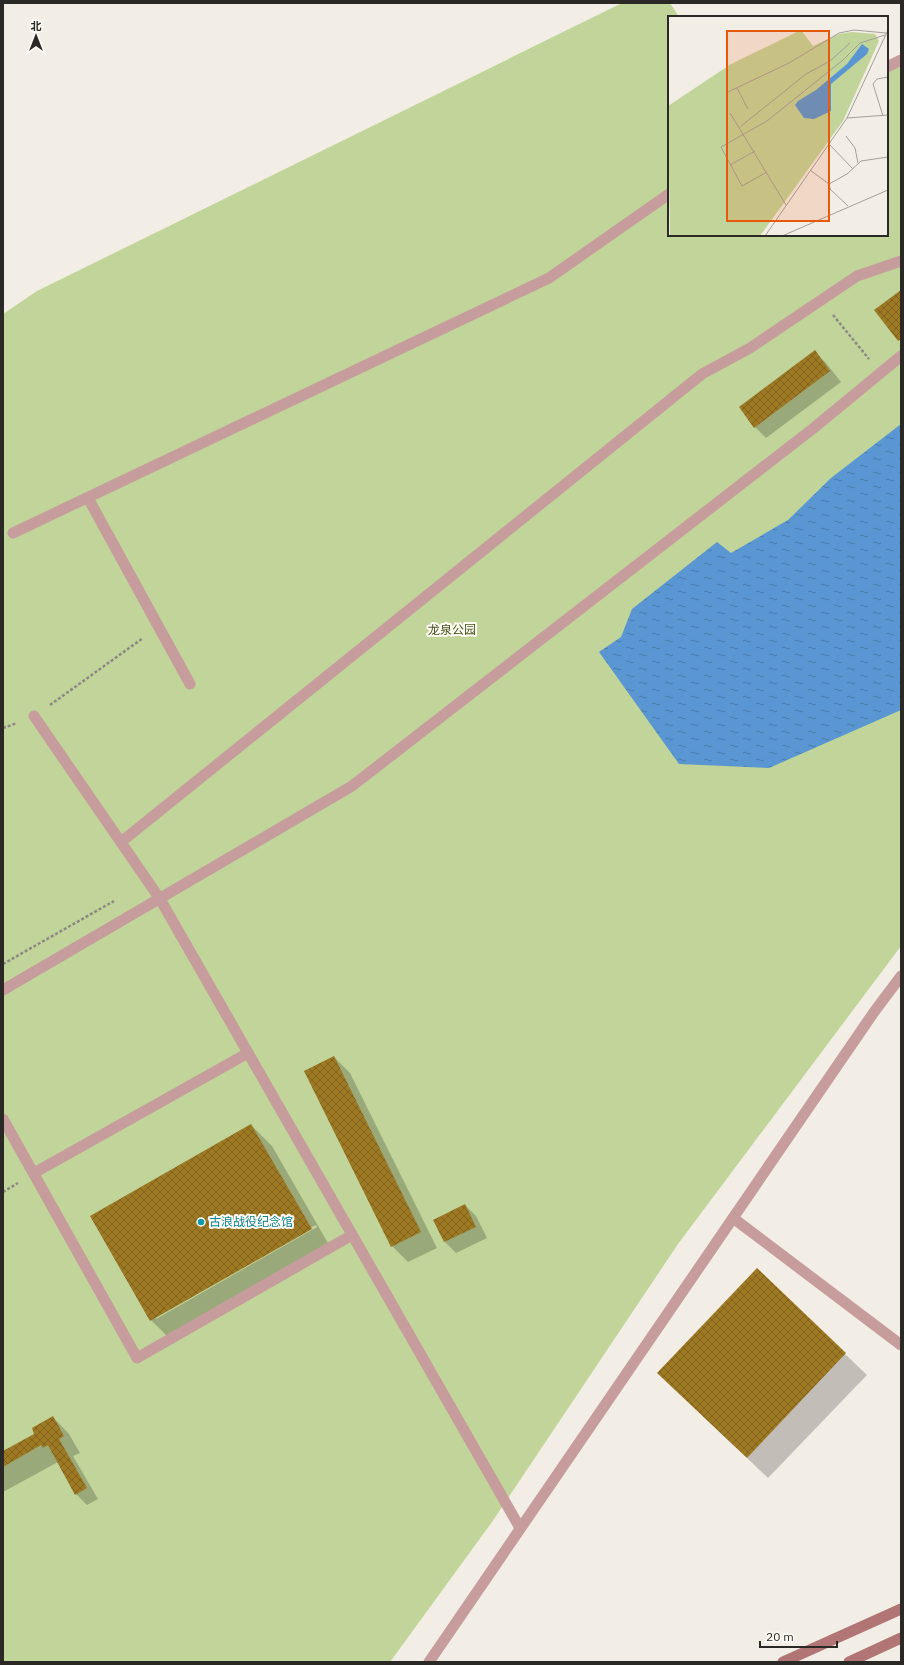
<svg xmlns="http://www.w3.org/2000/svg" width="904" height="1665" viewBox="0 0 904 1665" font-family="'IBM Plex Sans','Noto Sans SC',sans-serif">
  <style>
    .park { fill: #c1d499 }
    .water { fill: url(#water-ripples) }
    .shadow { fill: #0003; fill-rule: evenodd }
    .building { fill: url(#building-cross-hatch) }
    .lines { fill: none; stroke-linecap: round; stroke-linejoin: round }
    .path { stroke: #8c8983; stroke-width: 2.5; stroke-dasharray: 3 2; stroke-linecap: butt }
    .service { stroke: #c69d9c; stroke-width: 11 }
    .pedestrian { stroke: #c69d9c; stroke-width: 11 }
    .minor { stroke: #c69d9c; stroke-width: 11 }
    .tertiary { stroke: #c69d9c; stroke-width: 11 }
    .secondary { stroke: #b07574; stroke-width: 11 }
    .culture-dot { fill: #0f9aa8; stroke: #fffcf6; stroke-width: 1.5 }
    .labels { text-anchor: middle; stroke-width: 4; stroke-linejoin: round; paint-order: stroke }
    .park-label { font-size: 12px; fill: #47571d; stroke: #fffcf6 }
    .culture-label { font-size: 12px; fill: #0d838f; stroke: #fffcf6; text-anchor: start }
    .inset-road { fill: none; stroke: #a39f99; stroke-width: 1 }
    .view { fill: #e8590c; fill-opacity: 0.15; stroke: #e8590c; stroke-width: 2 }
    .inset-edge { fill: none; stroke: #2b2926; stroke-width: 2 }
  </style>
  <defs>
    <pattern id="water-ripples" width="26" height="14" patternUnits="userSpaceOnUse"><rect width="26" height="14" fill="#5a97d2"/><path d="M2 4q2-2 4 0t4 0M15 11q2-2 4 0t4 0" fill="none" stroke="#4b7baa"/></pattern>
    <pattern id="building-cross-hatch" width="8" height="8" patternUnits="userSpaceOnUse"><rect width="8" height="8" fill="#9e7923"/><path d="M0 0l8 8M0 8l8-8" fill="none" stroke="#81631e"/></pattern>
  </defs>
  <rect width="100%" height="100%" fill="#f3eee5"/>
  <polygon class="park" points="622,3 670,3 679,17 669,17 669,235 887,235 887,68 901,62 901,946 678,1244 492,1522 390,1662 3,1662 3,314 37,291"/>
  <polygon class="water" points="901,424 901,710 769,768 679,764 599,652 621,637 632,609 717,542 731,553 788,520 831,478"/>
  <g class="shadow">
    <polygon points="815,352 826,363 841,382 766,438 755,427 740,408"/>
    <polygon points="334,1057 350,1073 437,1248 408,1262 392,1246"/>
    <path d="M251 1125 272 1146 332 1250 172 1341 151 1320ZM316 1225 317 1227 156 1319V1316Z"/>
    <polygon points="465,1205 476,1216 487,1238 456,1253 445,1242 434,1220"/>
    <polygon points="757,1270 867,1375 768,1478 658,1373"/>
    <polygon points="53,1417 69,1434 80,1453 73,1456 98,1499 87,1505 76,1494 58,1462 3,1492 3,1452 36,1434"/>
  </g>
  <g class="building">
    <polygon points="901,290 901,339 898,341 874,310"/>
    <polygon points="815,350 830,371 754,428 739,407"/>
    <polygon points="334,1056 421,1232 391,1247 304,1071"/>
    <polygon points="251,1124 312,1229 150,1321 90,1216"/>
    <polygon points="465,1204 476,1227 444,1242 433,1220"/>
    <polygon points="757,1268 846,1353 747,1458 657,1373"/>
    <polygon points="53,1416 64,1436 59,1439 87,1488 75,1495 48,1445 43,1448 41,1445 3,1467 3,1451 34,1434 32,1428"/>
  </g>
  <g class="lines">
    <g class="path">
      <polyline points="833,315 869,359"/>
      <polyline points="50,705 143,638"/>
      <polyline points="3,728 17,723"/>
      <polyline points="3,964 114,901"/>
      <polyline points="3,1192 18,1183"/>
    </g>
    <g class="service">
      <polyline points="88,498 190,684"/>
      <polyline points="34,716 160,899 520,1528"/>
    </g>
    <g class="pedestrian">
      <polyline points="121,842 702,374 750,348 857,276 901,261"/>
      <polyline points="3,990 352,786 815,427 901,356"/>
      <polyline points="3,1119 137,1358 352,1235"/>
      <polyline points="34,1173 248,1053"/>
      <polyline points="733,1218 901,1345"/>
    </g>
    <g class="minor">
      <polyline points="887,67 901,60"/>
      <polyline points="13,533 549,278 669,194"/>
    </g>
    <polyline class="tertiary" points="429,1662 874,1012 901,976"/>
    <g class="secondary">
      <polyline points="783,1662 901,1609"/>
      <polyline points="849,1662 901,1638"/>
    </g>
  </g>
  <circle class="culture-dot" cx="201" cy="1222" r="4"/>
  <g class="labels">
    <g class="park-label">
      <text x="452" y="634">龙泉公园</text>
    </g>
    <g class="culture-label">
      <text x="209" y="1226">古浪战役纪念馆</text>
    </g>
  </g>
  <g transform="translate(668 16)">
    <rect width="220" height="220" fill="#f3eee5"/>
    <path d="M133 14 145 30 171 18 184 16 207 18 211 25 175 105 92 220H2L0 90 63 48Z" fill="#c1d499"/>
    <path d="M194 28 201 33 199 38 163 68V95L146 103 136 102 127 89 130 85 148 74 179 48Z" fill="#5a97d2"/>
    <path class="inset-road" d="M69 72 80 93M60 76 121 47 171 17 186 14 218 17M62 97 118 189M215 100 205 68 209 63 220 61M179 102 220 99M72 111 138 58 162 45 182 27M178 120 187 132 190 147M160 127 185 153M62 149 87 135M142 154 161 168 179 158 193 145 220 141M99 156 74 170 53 131 99 105 175 44 192 27 217 19M161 168 162 173 180 190M97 220 179 102 220 14M114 220 220 174"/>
    <path class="view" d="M59 15H161V205H59Z"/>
    <rect width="220" height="220" class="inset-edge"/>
  </g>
  <rect width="904" height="1665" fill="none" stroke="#2b2926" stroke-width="8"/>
  <g transform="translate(36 36)" stroke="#fffcf6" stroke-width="3" paint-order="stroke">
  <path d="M0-3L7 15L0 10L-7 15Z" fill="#2b2926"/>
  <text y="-6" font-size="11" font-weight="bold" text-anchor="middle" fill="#2b2926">北</text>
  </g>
  <path d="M760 1641v6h77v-6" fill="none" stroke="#2b2926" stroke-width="2"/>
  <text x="766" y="1641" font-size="12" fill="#2b2926" stroke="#fffcf6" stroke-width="3" paint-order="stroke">20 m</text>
</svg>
